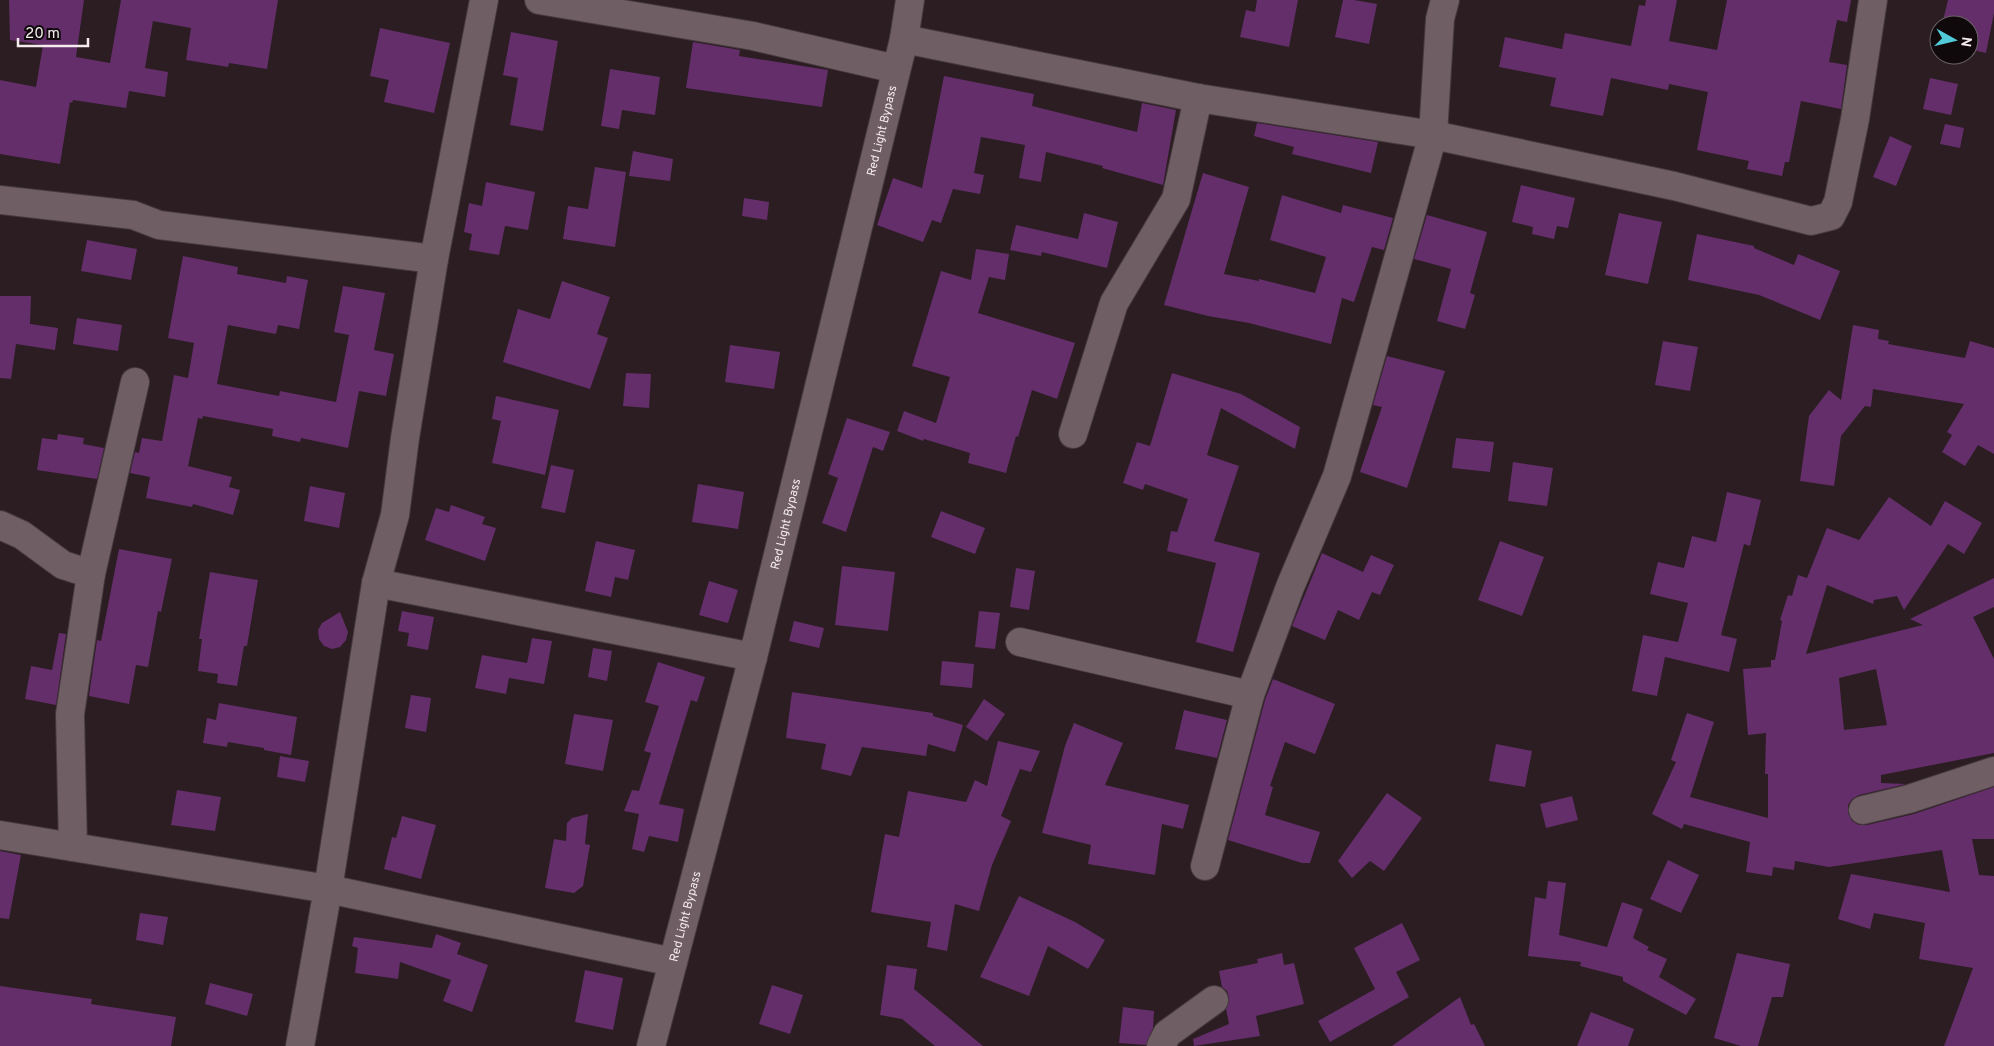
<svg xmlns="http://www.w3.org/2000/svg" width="1994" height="1046" viewBox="0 0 1994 1046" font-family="Overpass,sans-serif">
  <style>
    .building { fill: #632e69; fill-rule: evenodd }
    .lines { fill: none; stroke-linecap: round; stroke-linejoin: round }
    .street-casing { stroke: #45393e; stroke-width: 30 }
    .street { stroke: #6f5e64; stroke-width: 28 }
    .labels { text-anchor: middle; stroke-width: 4; stroke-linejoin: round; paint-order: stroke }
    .street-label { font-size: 12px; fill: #f5ebef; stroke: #0f090c }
  </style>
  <rect width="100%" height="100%" fill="#2b1d22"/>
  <g class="building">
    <polygon points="9,0 84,0 76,57 110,63 121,0 278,0 267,69 229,63 228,67 186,60 191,28 153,21 145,68 168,72 165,97 129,91 126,108 73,100 72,103 70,102 60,164 0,154 0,80 36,87 43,45 10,40"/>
    <polygon points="1257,0 1298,0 1289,47 1240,37 1246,10 1255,12"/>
    <polygon points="1343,0 1354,0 1377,4 1369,44 1335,37"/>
    <polygon points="1646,0 1677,0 1669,41 1717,50 1727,0 1851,0 1847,22 1837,20 1829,62 1847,65 1841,109 1801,101 1789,162 1785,162 1782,176 1747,169 1749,161 1697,150 1708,92 1669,84 1668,90 1611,78 1603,116 1550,106 1556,78 1499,67 1505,37 1562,49 1565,33 1631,46 1639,5 1645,6"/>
    <polygon points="1948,0 1994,0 1994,13 1986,53 1969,49 1969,25 1942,25"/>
    <polygon points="380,28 450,43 434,113 384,102 389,80 370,76"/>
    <polygon points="511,32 558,41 543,131 510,125 518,78 503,75"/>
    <polygon points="693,42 740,50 739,56 828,70 822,107 686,88"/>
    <polygon points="610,69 660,77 655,115 622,110 619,129 601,126"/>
    <polygon points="944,76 1034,94 1032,106 1137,132 1142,103 1176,110 1163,185 1102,168 1103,166 1046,152 1041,182 1019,178 1025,145 981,137 974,173 984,175 980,194 953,189 941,223 932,220 923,242 877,225 893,178 922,188"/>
    <polygon points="1930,78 1958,84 1951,115 1923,109"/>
    <polygon points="1257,123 1378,142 1371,173 1292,154 1294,147 1254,136"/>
    <polygon points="1945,124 1964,128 1960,148 1940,144"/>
    <polygon points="1890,136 1912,146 1896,186 1873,177"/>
    <polygon points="633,151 673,159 670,181 629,176"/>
    <polygon points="595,167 626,172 615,247 563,239 568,206 588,209"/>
    <polygon points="1203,173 1249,187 1224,274 1259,281 1259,279 1315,293 1326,257 1270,240 1282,195 1341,213 1343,205 1393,218 1384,250 1372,247 1354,302 1342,298 1331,344 1249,323 1208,316 1164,305"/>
    <polygon points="486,182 535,192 528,230 505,226 499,255 469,250 472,234 464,232 469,203 482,206"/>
    <polygon points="1521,185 1575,198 1568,228 1557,226 1554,239 1532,234 1533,227 1512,222"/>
    <polygon points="744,198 769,202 767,220 742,216"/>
    <polygon points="1084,213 1118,222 1107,268 1042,252 1041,256 1010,250 1016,225 1078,239"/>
    <polygon points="1619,213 1662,222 1648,284 1605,275"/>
    <polygon points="1427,215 1487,232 1470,293 1475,295 1465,329 1437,321 1451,269 1414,259"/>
    <polygon points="1697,234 1754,246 1754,248 1794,265 1798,254 1840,271 1820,320 1759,295 1688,280"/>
    <polygon points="87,240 137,249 131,280 81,271"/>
    <polygon points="976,249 1009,254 1005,280 989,277 978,313 1075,343 1057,399 1032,390 1018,437 1016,436 1006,473 968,463 970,453 924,439 923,441 897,431 904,411 936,423 950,377 912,366 941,271 971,280"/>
    <polygon points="183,256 238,267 237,274 286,283 287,276 308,280 299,329 278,325 276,334 228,325 217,384 279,396 280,391 336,402 349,335 334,332 343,286 385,293 374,350 394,354 386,396 359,391 348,448 301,438 300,442 272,436 273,429 203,416 202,419 198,418 188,466 232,477 229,487 240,490 233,515 193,504 192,507 146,498 150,477 130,473 135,452 139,453 142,438 162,441 174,375 188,378 194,343 168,338"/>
    <polygon points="562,281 610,297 597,334 608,338 590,389 503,362 518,309 550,319"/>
    <polygon points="0,296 31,296 30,324 58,328 55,350 16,344 11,379 0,378"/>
    <polygon points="77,318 122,325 118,351 73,344"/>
    <polygon points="1853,325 1879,330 1878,339 1889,341 1888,344 1965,358 1970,341 1994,348 1994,454 1978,445 1965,466 1942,452 1952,435 1947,432 1964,404 1873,389 1871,407 1865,406 1841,436 1834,486 1800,481 1809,416 1829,390 1841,400"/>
    <polygon points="1663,341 1698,347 1690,391 1655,385"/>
    <polygon points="730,345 780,352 774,389 725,382"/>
    <polygon points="1387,356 1445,371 1407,488 1360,472 1382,407 1373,405"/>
    <polygon points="626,373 651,374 649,408 623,406"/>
    <polygon points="1172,373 1241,394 1300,427 1295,449 1221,408 1207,455 1239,466 1214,541 1260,553 1233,652 1196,642 1216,563 1167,551 1171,531 1177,532 1188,499 1145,484 1143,490 1123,483 1137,442 1150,446"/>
    <polygon points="496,396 559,410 545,475 492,463 501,421 492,419"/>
    <polygon points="847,418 890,432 883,451 873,447 846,532 822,523 838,478 828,474"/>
    <polygon points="58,434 84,438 83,444 104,448 97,479 37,470 42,438 57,440"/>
    <polygon points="1456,438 1494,442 1490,472 1452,468"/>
    <polygon points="1513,462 1553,468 1547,506 1508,501"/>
    <polygon points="551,465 574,470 565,513 541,508"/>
    <polygon points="698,484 744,492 738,529 692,522"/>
    <polygon points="310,486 345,493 339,528 304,521"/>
    <polygon points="1727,492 1761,500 1750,546 1744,544 1721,635 1737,639 1729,672 1665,657 1657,696 1632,691 1643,635 1678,642 1688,603 1650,594 1658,562 1684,568 1692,536 1716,542"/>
    <path d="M1889 497 1931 526 1945 501 1982 523 1964 554 1948 544 1904 610 1897 596 1874 600 1873 604 1827 585 1806 654 1923 625 1910 619 1994 578V607L1973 617 1994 659V753L1881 775V783L1906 784 1859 795 1852 799 1848 805V813L1852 821 1859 825H1867L1914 814 1994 787V839H1972L1979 875 1994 876V1046H1944L1973 968 1919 959 1925 923 1874 913 1870 929 1838 919 1851 874 1950 892 1942 850 1829 867 1795 861 1794 870 1773 867 1772 876 1746 872 1750 842 1684 824 1682 829 1652 814 1676 762 1671 760 1687 713 1714 722 1690 797 1768 818V774H1765L1766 733 1748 735 1743 669 1771 667V660H1775L1782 621 1780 620 1788 595 1792 596 1798 575 1807 578 1827 528 1859 540ZM1876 669 1887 725 1844 730 1839 678Z"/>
    <polygon points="451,505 485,517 482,524 496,528 485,561 425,540 436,508 449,512"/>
    <polygon points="941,511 985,528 975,554 931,537"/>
    <polygon points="596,541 635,550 628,580 615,577 611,597 585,591"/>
    <polygon points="1500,541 1544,557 1522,616 1478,600"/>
    <polygon points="119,549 172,559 161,612 158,611 148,667 136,665 129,704 89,696 97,640 101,641"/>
    <polygon points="1322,553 1363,572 1371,555 1394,565 1380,595 1372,592 1359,620 1338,610 1325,640 1292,626"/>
    <polygon points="842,566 895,572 888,631 835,625"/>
    <polygon points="1016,568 1035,571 1029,610 1010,607"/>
    <polygon points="210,572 258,580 247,646 244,646 237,686 217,683 218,674 198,671 202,639 199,639"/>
    <polygon points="709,581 738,590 728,623 699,615"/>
    <polygon points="402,611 434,617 428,650 407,646 409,633 398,631"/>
    <polygon points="979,611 1000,613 995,649 975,647"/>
    <polygon points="340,612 348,632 346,640 340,647 332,649 324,646 319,639 318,630 322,623"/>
    <polygon points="794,621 824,628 819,648 789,641"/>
    <polygon points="59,633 66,634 56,705 25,699 31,666 52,670"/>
    <polygon points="532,638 552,641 544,684 509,678 506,694 475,688 482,655 527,663"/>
    <polygon points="593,648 612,651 607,681 588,677"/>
    <polygon points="942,661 974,664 972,688 940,685"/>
    <polygon points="658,662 705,677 697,702 691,700 659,804 684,809 678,842 649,836 644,852 632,849 639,814 624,811 632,790 639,791 651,753 644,751 659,706 645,702"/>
    <polygon points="1273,679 1335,704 1315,754 1285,742 1270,786 1273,787 1265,815 1320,832 1310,863 1302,863 1228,840 1265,700"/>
    <polygon points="792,692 933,713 933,716 963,725 955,752 928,744 926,756 862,747 851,776 821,769 826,744 786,738"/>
    <polygon points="411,695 431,698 426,732 405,728"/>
    <polygon points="984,699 1005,714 987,741 966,727"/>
    <polygon points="219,703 297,717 291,755 264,750 264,748 228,742 227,747 203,743 207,718 216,720"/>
    <polygon points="1184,710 1227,720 1217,758 1175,749"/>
    <polygon points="574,714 613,720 603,771 565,764"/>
    <polygon points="1074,723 1123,743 1105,785 1189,805 1183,829 1162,824 1155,875 1088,864 1091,845 1042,833 1065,746"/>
    <polygon points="998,741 1040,751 1031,772 1020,769 1001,816 1011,821 992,865 979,911 955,904 947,951 927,947 931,922 871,912 885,834 899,837 908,791 966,802 975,780 987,786"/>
    <polygon points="1496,744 1532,751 1525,787 1489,781"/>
    <polygon points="280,756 309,761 305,782 277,777"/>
    <polygon points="177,790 221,797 215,831 171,825"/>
    <polygon points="1387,793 1422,818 1384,871 1370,861 1352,878 1338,861"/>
    <polygon points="1572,796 1578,820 1546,828 1540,804"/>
    <polygon points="588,814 585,844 590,845 583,886 574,893 545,888 554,839 566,841 567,823 572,818"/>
    <polygon points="402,816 436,825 421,879 384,869 392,837 396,838"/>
    <polygon points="0,851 21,855 9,919 0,918"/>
    <polygon points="1668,860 1699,875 1681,913 1650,899"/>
    <polygon points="1548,881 1566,883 1559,935 1607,947 1622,902 1643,909 1633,938 1649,947 1647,950 1667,959 1659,977 1696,999 1686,1015 1623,981 1623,977 1580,966 1581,962 1528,956 1535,897 1546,899"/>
    <polygon points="1019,896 1075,922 1105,940 1088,969 1048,946 1029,996 980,977"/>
    <polygon points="140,913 168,917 163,945 136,940"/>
    <polygon points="1402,923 1420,960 1396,972 1409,997 1330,1042 1318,1021 1375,989 1354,948"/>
    <polygon points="436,934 461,943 457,954 488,965 472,1012 443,1001 451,980 400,962 398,979 355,973 358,948 352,946 354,937 432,948"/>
    <polygon points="1282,953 1284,965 1294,963 1304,1004 1256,1016 1260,1036 1194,1046 1193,1039 1229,1024 1226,1009 1229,998 1227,991 1222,987 1219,971 1258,963 1257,959"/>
    <polygon points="1737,953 1790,964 1783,997 1772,997 1758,1046 1741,1046 1714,1038"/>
    <polygon points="887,965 917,969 914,989 983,1046 935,1046 902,1019 880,1015"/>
    <polygon points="585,970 623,978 613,1030 575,1022"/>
    <polygon points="210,983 253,994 247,1016 205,1004"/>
    <polygon points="772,985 803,995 790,1034 759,1024"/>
    <polygon points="0,986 92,999 91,1004 176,1017 171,1046 0,1046"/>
    <polygon points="1460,997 1471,1025 1474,1024 1485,1046 1392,1046"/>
    <polygon points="1123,1007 1154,1011 1153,1028 1146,1045 1119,1043"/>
    <polygon points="1591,1012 1634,1029 1628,1046 1577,1046"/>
  </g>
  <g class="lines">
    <defs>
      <g id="street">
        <polyline points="539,0 753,36 896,69"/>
        <polyline points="904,39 1198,98 1433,135 1674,186 1811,221 1831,216 1838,202 1855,119 1873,0"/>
        <polyline points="0,200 133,215 159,225 434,259"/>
        <polyline points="1073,434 1114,303 1176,199 1198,98"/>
        <polyline points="0,525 22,535 63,565 91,574"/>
        <polyline points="376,583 753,657"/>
        <polyline points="1020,642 1250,695"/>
        <polyline points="1863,810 1909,799 1994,771"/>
        <polyline points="0,835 328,889 673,962"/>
        <polyline points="73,847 70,714 91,574 135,382"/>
        <polyline points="1205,866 1250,695 1290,587 1337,476 1433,135 1440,19 1445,0"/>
        <polyline points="300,1046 328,889 376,583 395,515 405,438 434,259 484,0"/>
        <path id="s1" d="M651 1046 753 657 904 39 910 0"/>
        <polyline points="1161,1046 1167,1034 1214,1000"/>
      </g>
    </defs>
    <use href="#street" class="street-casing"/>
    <use href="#street" class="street"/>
  </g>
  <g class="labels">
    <g class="street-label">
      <text dy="4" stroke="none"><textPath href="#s1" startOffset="944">Red Light Bypass</textPath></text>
      <text dy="4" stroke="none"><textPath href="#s1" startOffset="539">Red Light Bypass</textPath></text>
      <text dy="4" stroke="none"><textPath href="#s1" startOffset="134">Red Light Bypass</textPath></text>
    </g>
  </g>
  <g transform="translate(1954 40) rotate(98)"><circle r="24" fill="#0f090c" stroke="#6b6367"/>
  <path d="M0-4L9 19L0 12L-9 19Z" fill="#52cbd8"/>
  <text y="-8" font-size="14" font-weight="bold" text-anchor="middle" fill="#f5ebef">N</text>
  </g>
  <path d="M18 38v8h70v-8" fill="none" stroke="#f5ebef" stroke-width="2.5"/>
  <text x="25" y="38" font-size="15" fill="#f5ebef" stroke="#0f090c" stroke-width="4" paint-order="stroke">20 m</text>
</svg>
